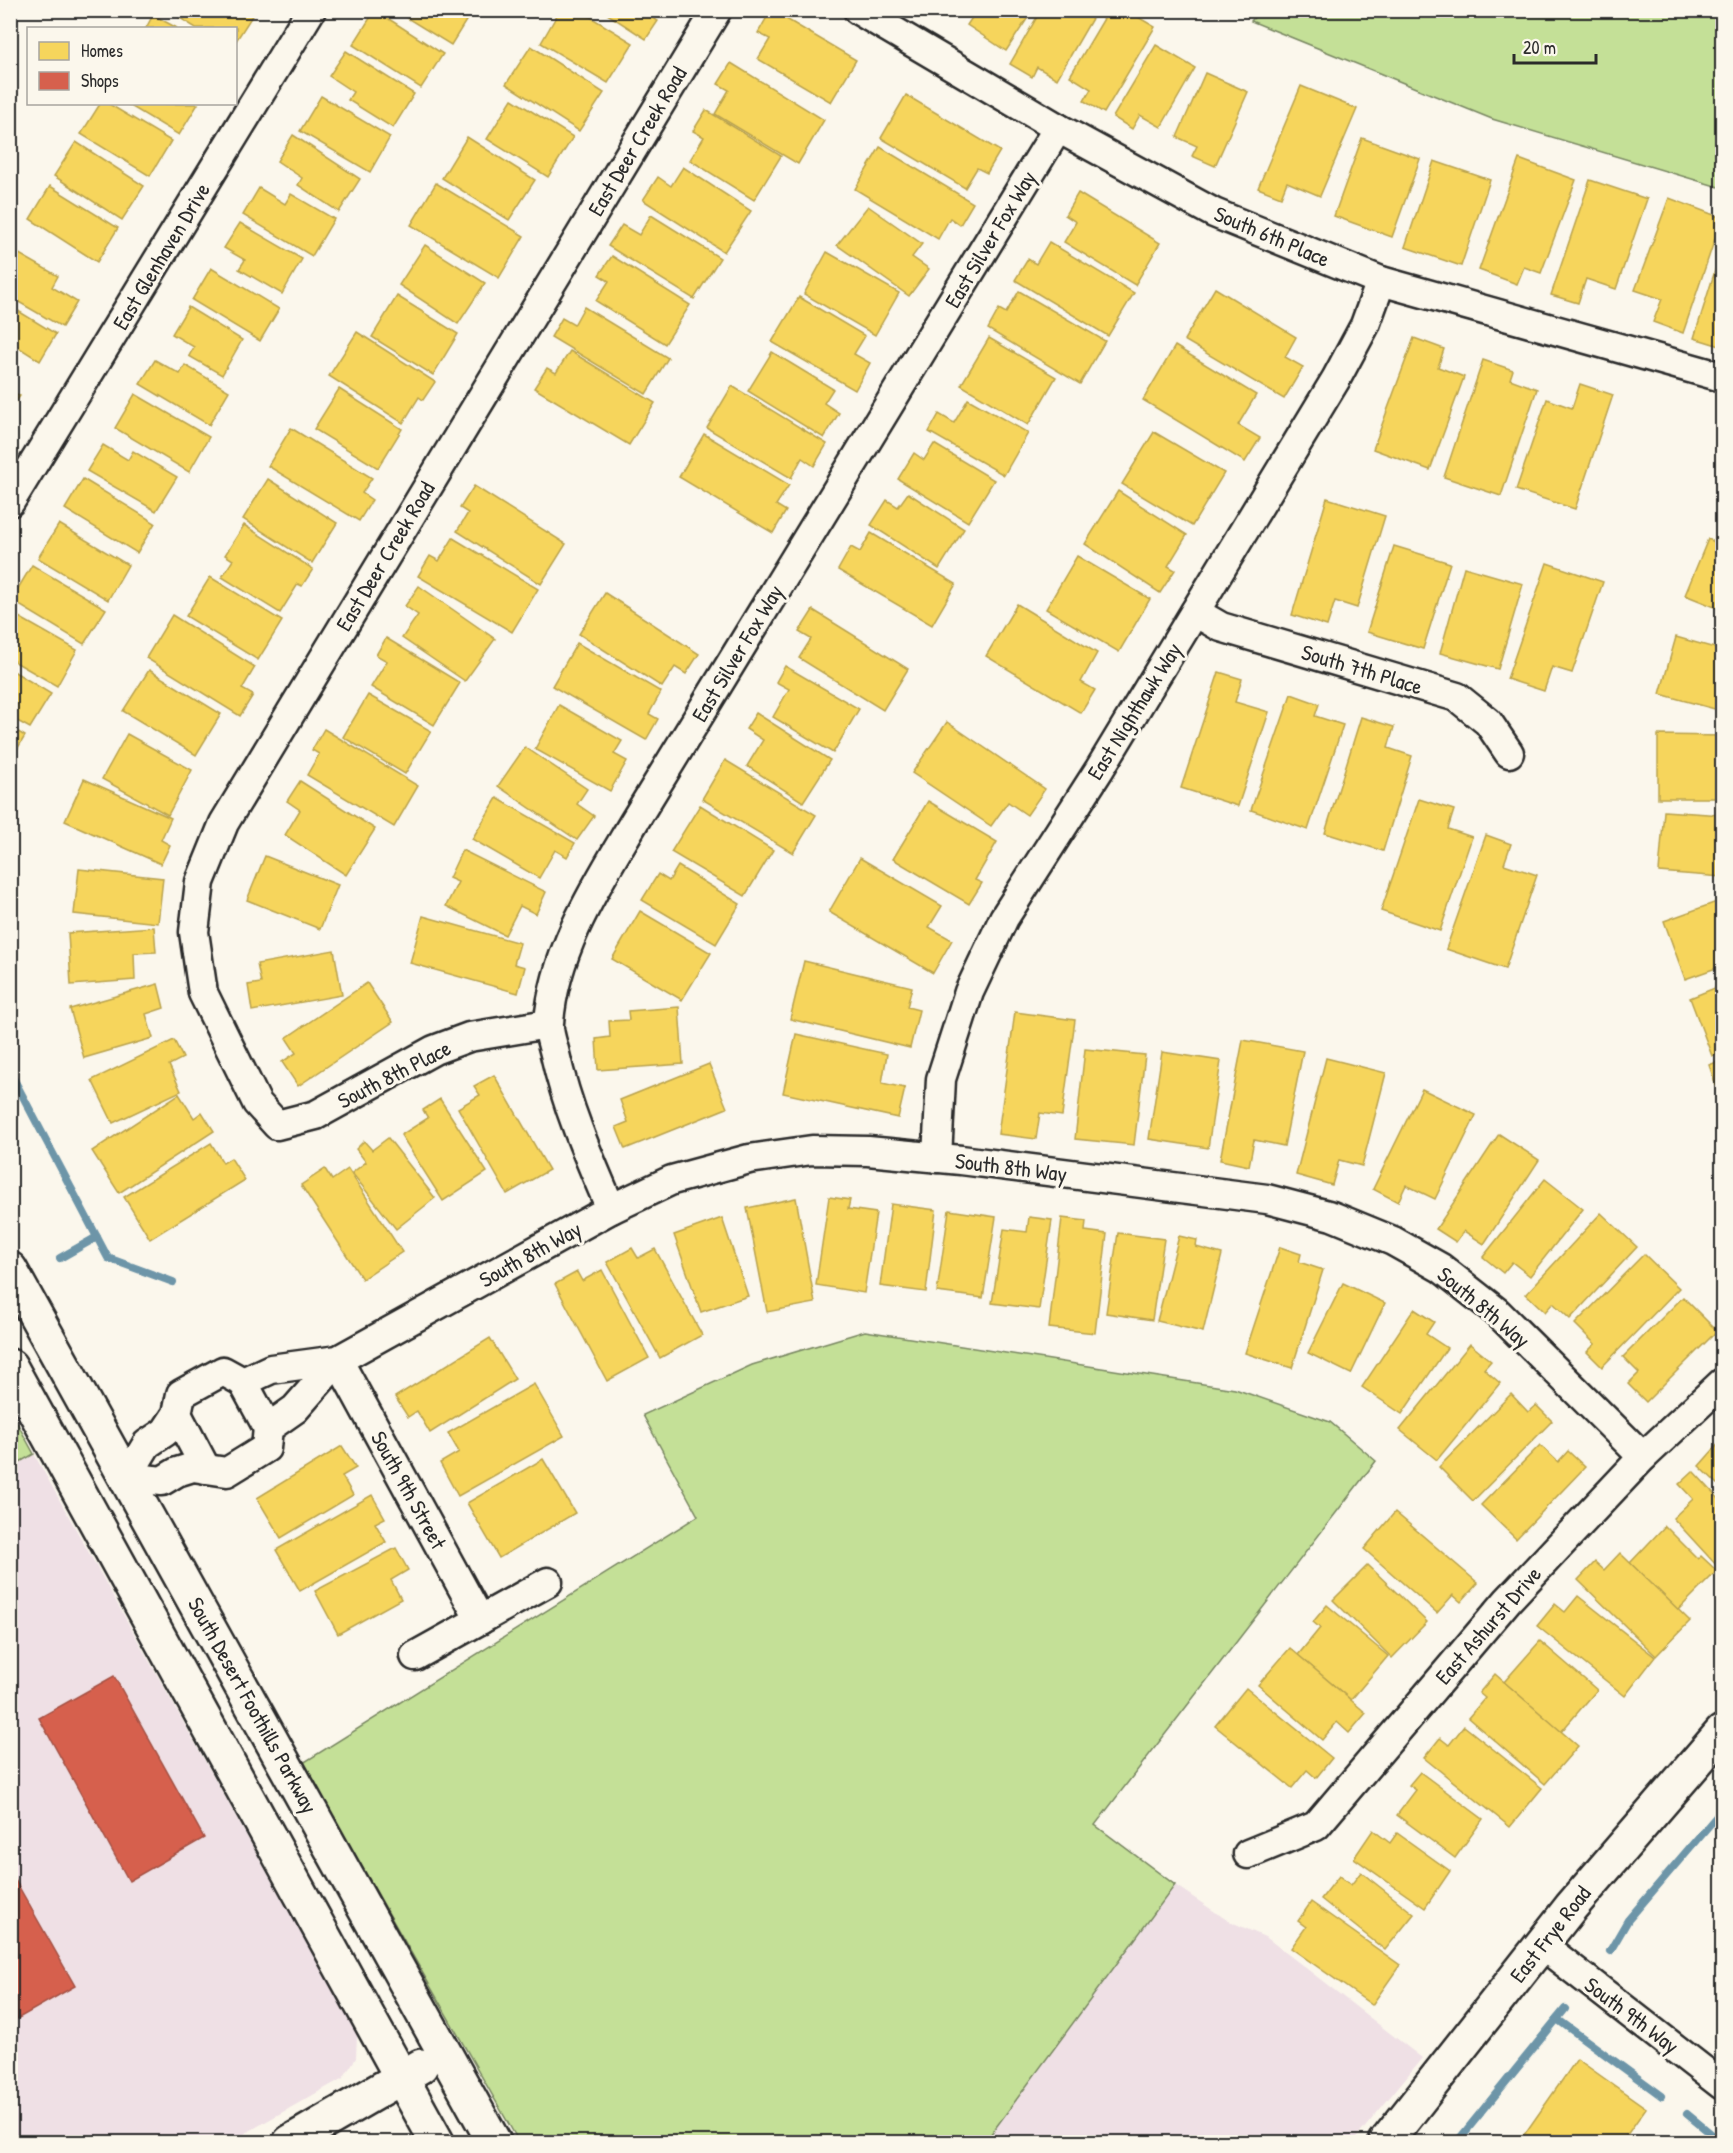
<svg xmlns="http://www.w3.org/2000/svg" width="1733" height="2153" viewBox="0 0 1733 2153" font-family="'Patrick Hand',sans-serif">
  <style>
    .built { fill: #efe0e5 }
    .green { fill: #c4e097; stroke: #788661; stroke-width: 1.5 }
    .homes { fill: #f6d55c; stroke: #b9a24d; stroke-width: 1.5 }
    .shops { fill: #d6604d; stroke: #a35043; stroke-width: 1.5 }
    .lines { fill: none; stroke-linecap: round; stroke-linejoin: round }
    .stream { stroke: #6d95a8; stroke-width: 8 }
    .minor-casing { stroke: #2b2b2b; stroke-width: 33 }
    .tertiary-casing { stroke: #2b2b2b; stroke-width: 38 }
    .minor { stroke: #fbf7ec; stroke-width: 28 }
    .tertiary { stroke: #fbf7ec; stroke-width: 33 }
    .labels { text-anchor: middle; stroke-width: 6; stroke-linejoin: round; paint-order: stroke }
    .street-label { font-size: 22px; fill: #2b2b2b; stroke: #fbf7ec }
  </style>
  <rect width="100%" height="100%" fill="#fbf7ec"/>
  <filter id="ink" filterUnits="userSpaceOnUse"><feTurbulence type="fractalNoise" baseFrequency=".0167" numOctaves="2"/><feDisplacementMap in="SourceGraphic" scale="12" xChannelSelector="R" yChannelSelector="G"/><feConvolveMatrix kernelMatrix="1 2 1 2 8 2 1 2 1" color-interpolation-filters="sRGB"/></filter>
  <g filter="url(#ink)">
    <g class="built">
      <polygon points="34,1454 357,2034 356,2058 343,2078 230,2142 11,2142 10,1467"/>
      <polygon points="1175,1885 1227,1920 1267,1938 1422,2058 1353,2142 985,2142"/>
    </g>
    <g class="green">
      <polygon points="1260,11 1722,11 1722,188 1492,119 1251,21"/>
      <polygon points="865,1331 1235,1389 1330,1422 1376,1461 1095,1825 1175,1885 985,2142 519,2142 303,1763 698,1516 643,1415 752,1365"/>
      <polygon points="10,1410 34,1454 11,1467 10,1467"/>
    </g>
    <g class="homes">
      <polygon points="167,10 244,10 252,16 236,41 236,28 196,28"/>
      <polygon points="375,10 443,54 421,88 353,45"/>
      <polygon points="394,10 472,10 472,11 451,45"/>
      <polygon points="560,10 579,10 633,43 608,83 541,43"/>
      <polygon points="601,10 656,10 651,17 658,21 646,39"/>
      <polygon points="771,10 856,60 831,102 758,59 770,39 758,33"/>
      <polygon points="977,10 1033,10 1006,51 967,25"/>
      <polygon points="1041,10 1097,10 1057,79 1037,67 1032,77 1010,64"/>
      <polygon points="1109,10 1126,10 1155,27 1104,113 1084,101 1091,89 1070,76"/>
      <polygon points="153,15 177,28 146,28"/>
      <polygon points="1156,45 1195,68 1161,127 1140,115 1132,129 1113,117"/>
      <polygon points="531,46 604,93 579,131 506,84"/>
      <polygon points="346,51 414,94 393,128 348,100 353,92 329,76"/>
      <polygon points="731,63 824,120 798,164 715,114 729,90 718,84"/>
      <polygon points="1205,73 1248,92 1215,166 1192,156 1197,146 1177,137"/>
      <polygon points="1301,86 1357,109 1320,196 1287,182 1281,197 1258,188"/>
      <polygon points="906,95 1000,151 987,173 977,168 965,188 881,138"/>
      <polygon points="321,96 390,137 370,172 300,131"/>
      <polygon points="512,99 573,137 548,177 487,139"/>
      <polygon points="100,104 109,104 171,141 150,176 81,134"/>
      <polygon points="127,104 198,104 179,135"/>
      <polygon points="706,110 781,156 754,200 690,160 704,137 693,131"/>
      <polygon points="293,135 360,179 339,212 298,185 302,178 277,161"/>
      <polygon points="467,137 535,180 509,220 442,178"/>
      <polygon points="1362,138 1420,159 1392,237 1334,216"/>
      <polygon points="76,142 144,186 122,220 54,176"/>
      <polygon points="880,147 973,203 960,225 950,218 938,239 855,189"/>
      <polygon points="1519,159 1576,180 1541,273 1524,267 1517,284 1479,270"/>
      <polygon points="1434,161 1490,180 1461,266 1405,247"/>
      <polygon points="683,167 751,211 724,252 643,200 658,177 671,186"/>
      <polygon points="1590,180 1647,199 1616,289 1586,279 1578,303 1551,295"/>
      <polygon points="436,183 524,236 499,278 411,225"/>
      <polygon points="50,186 118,228 97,262 30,219"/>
      <polygon points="259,188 285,204 291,194 334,219 312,256 243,215"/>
      <polygon points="1078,193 1160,243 1135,285 1064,242 1076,222 1065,215"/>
      <polygon points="1669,198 1722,218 1683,333 1653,322 1662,299 1635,290"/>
      <polygon points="868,206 922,244 912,257 929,269 909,296 837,245"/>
      <polygon points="651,215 720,258 694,299 608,246 622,225 639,235"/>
      <polygon points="240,223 302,259 282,294 239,269 245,260 224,248"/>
      <polygon points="1049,242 1134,293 1108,336 1015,280 1028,259 1036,264"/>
      <polygon points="425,245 485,283 458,324 399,285"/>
      <polygon points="1722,248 1722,337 1720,346 1694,338"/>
      <polygon points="14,251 58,276 52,287 77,302 62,327 10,297 10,257"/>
      <polygon points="827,252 899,293 875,335 804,294"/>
      <polygon points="612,256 690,305 665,344 596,301 609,281 599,275"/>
      <polygon points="211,268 279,309 260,341 192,300"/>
      <polygon points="1215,288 1296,337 1285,357 1303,367 1284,399 1184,340"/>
      <polygon points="1019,291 1105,341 1080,384 988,329 999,309 1006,313"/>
      <polygon points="397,296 458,334 433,375 372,337"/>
      <polygon points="799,297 865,336 854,354 870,363 855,390 772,342"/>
      <polygon points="10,306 56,334 40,361 15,345 10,352"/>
      <polygon points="188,307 242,340 222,375 189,356 194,347 172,334"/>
      <polygon points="584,307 668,358 646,394 551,337 562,318 574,325"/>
      <polygon points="357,332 435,382 423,400 419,397 403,423 329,376"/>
      <polygon points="989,338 1056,377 1028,425 961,385"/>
      <polygon points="1414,338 1444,349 1438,367 1464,377 1430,470 1373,449"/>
      <polygon points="1175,346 1256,395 1238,425 1260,438 1245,462 1143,400"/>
      <polygon points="570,351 655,403 629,445 534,388 547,368 556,373"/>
      <polygon points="772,352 833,389 824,403 839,413 824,438 748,391"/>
      <polygon points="155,360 180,374 185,365 229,391 209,425 140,384"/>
      <polygon points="1483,360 1513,370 1510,379 1537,389 1501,496 1444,477"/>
      <polygon points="1580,384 1613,395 1575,509 1516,490 1547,399 1572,408"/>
      <polygon points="732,386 827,444 814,466 802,458 791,478 707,428"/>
      <polygon points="339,389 402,429 378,468 314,429"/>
      <polygon points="10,390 20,396 10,410"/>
      <polygon points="135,394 209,437 189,472 115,428"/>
      <polygon points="968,399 1028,433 1004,475 929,432 939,414 954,423"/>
      <polygon points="291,428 372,478 362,493 372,500 359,521 268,466"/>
      <polygon points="1154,432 1224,473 1192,526 1122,484"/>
      <polygon points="704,434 789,485 776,505 786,511 773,533 679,477"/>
      <polygon points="934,444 994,480 968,522 898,479 914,453 924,460"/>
      <polygon points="103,445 128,460 133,451 177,477 156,511 87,471"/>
      <polygon points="83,479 155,523 137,553 65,509"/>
      <polygon points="268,479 337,523 312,563 243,519"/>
      <polygon points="474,486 566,544 541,584 457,531 468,513 460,508"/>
      <polygon points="1118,491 1187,535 1168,566 1175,570 1160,593 1085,544"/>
      <polygon points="908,493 964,529 939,569 871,525 887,500 898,507"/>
      <polygon points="1327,498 1385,516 1357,608 1335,601 1327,626 1292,615"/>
      <polygon points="59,524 128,565 108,600 38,558"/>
      <polygon points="244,525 313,569 302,586 298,584 280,613 222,577 233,560 225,555"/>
      <polygon points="871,533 956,584 932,625 838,570 851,547 860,552"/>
      <polygon points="453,538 538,589 512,632 418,576 430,556 439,561"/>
      <polygon points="1708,539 1722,545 1722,610 1685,595"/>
      <polygon points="1394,546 1450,563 1423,649 1367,632"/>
      <polygon points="1077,556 1150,599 1119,652 1046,609"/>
      <polygon points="1547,563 1603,582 1572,673 1552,667 1544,691 1507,679"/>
      <polygon points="32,565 106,609 84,644 11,600"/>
      <polygon points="1464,567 1523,584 1498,669 1440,653"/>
      <polygon points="210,577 282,621 258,660 186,616"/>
      <polygon points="419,586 495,639 465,681 402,638 418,615 405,606"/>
      <polygon points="605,593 699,654 686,674 675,667 662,687 579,634"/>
      <polygon points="1017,604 1097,653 1081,682 1095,690 1081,713 986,656"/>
      <polygon points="813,610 908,669 883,710 799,658 811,639 799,632"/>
      <polygon points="10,612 77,650 57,686 10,659"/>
      <polygon points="172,615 255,667 242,689 253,695 240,716 146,658"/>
      <polygon points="1676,637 1722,650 1722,711 1660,694"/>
      <polygon points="386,638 460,683 434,725 371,687 387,661 376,655"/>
      <polygon points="577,643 661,692 649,714 658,719 646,740 552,686"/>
      <polygon points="785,666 859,709 833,753 773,717 789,689 776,682"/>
      <polygon points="10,669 51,694 30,728 10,717"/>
      <polygon points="149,670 221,714 196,755 123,711"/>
      <polygon points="1219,672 1242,679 1235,702 1269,712 1238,806 1181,788"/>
      <polygon points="1291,694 1319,704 1315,716 1343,725 1308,830 1251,810"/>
      <polygon points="368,695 431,731 405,774 343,737"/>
      <polygon points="559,705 622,741 614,754 627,761 610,791 535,749"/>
      <polygon points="756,713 830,760 803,802 747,766 763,740 746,729"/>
      <polygon points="1361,717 1394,727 1388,748 1412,756 1383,851 1325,833"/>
      <polygon points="947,722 1045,789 1027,815 1008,802 991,826 912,773"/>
      <polygon points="10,727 25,736 10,761"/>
      <polygon points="324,729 418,786 394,827 307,775 319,754 312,750"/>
      <polygon points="127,734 192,770 168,815 102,779"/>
      <polygon points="1658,735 1722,736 1722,798 1658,798"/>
      <polygon points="525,747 587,789 577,804 594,816 577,840 498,786"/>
      <polygon points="725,760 816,815 793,853 702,799"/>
      <polygon points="84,779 171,818 161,840 170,845 161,864 65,821"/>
      <polygon points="300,781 375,829 346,875 285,835 300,810 287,801"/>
      <polygon points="497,798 575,843 567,857 555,850 539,878 472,839"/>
      <polygon points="1419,799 1454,810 1448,829 1472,837 1440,931 1381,911"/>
      <polygon points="928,801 997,842 975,880 982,883 969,904 893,859"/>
      <polygon points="700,805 773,850 745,896 671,852"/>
      <polygon points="1664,811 1722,815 1722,877 1659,872"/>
      <polygon points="1486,835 1511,844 1504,864 1537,875 1505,969 1446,949"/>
      <polygon points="462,850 546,892 536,914 520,906 505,935 446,906 458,882 449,878"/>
      <polygon points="265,856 338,885 320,929 247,900"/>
      <polygon points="860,858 942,906 929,927 952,940 933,973 829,912"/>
      <polygon points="678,866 740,904 716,944 642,900 658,874 669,881"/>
      <polygon points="79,869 163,878 158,923 74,914"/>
      <polygon points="1722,900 1722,966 1685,979 1664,921"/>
      <polygon points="640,911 711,953 682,1000 612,959"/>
      <polygon points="423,916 520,943 514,964 525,967 518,993 410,963"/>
      <polygon points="154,927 156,952 134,953 135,980 71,985 68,933"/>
      <polygon points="334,950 342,995 252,1011 248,985 261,983 257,964"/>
      <polygon points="804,961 912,987 907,1007 919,1010 910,1048 790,1019"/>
      <polygon points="367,983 393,1022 298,1086 282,1062 296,1053 286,1038"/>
      <polygon points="158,984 164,1008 146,1014 153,1038 84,1058 70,1009"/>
      <polygon points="1722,985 1722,1052 1712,1056 1690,998"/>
      <polygon points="679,1007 683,1064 598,1070 596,1039 610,1037 609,1021 629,1020 628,1011"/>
      <polygon points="1015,1012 1075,1020 1062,1116 1040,1113 1036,1139 998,1134"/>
      <polygon points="796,1034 887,1054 882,1083 905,1088 898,1118 783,1093"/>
      <polygon points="174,1040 183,1058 169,1065 181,1091 113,1123 92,1080"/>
      <polygon points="1243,1040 1303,1051 1284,1146 1254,1140 1249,1166 1220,1160"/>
      <polygon points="1085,1049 1145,1055 1134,1145 1075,1139"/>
      <polygon points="1162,1052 1221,1061 1208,1148 1149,1139"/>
      <polygon points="1326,1058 1386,1073 1362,1166 1339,1160 1332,1185 1296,1175"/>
      <polygon points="1722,1060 1722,1103 1709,1065"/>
      <polygon points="709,1064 727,1108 625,1149 616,1127 628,1122 620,1100"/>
      <polygon points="494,1075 549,1170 507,1194 458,1108 480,1095 474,1086"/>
      <polygon points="1422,1089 1476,1115 1435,1199 1406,1185 1398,1202 1373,1189"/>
      <polygon points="179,1094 194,1118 202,1112 214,1131 119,1193 92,1151"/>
      <polygon points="440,1099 487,1172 443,1201 401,1135 428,1118 423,1110"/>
      <polygon points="1499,1134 1539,1160 1484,1244 1464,1231 1456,1242 1436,1229"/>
      <polygon points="388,1138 435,1198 396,1229 352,1173 366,1162 356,1149 364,1141 372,1150"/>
      <polygon points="211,1143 223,1163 231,1158 245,1180 150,1239 124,1197"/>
      <polygon points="325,1169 332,1180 348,1169 402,1252 362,1279 301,1185"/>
      <polygon points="1545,1179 1583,1209 1530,1276 1512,1262 1503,1273 1483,1257"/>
      <polygon points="829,1197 850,1200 848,1209 876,1213 864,1293 816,1285"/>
      <polygon points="796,1198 815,1303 767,1312 747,1208"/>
      <polygon points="891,1204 936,1210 926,1292 880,1286"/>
      <polygon points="949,1210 996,1217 983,1298 937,1292"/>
      <polygon points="1601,1213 1637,1247 1570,1319 1553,1303 1545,1312 1526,1294"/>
      <polygon points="1029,1217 1052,1220 1039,1309 992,1303 1004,1229 1027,1232"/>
      <polygon points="722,1218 748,1296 701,1312 674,1235"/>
      <polygon points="1062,1218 1086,1221 1085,1231 1107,1234 1095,1333 1049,1328"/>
      <polygon points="1118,1233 1164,1239 1152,1320 1106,1313"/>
      <polygon points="1179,1236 1197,1240 1196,1247 1222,1254 1203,1332 1157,1321"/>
      <polygon points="1280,1247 1301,1254 1299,1262 1323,1270 1292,1368 1245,1353"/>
      <polygon points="632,1248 638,1258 655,1249 702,1335 660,1358 607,1262"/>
      <polygon points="1644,1254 1679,1288 1602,1367 1587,1352 1595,1344 1575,1324"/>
      <polygon points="602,1270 649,1358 607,1381 555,1284 577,1272 582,1281"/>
      <polygon points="1343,1283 1385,1303 1351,1374 1308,1353"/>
      <polygon points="1683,1297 1717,1331 1646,1402 1628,1384 1639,1373 1623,1357"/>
      <polygon points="1414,1309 1434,1322 1426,1334 1447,1348 1402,1414 1362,1387"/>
      <polygon points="490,1338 515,1379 430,1433 417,1411 408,1417 395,1397"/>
      <polygon points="1470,1344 1491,1361 1484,1369 1500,1383 1437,1460 1400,1430"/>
      <polygon points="534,1384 564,1436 458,1496 440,1463 459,1452 448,1433"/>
      <polygon points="1511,1394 1528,1412 1536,1405 1552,1421 1473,1501 1439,1467"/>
      <polygon points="1722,1440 1722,1488 1699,1466"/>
      <polygon points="1540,1445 1558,1462 1568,1451 1585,1467 1516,1539 1481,1505"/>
      <polygon points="342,1446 356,1468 342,1476 353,1495 281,1538 257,1498"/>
      <polygon points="543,1459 575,1513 499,1558 467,1503"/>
      <polygon points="1693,1471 1722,1502 1722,1563 1718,1567 1673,1518 1693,1499 1679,1484"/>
      <polygon points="372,1495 385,1518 375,1523 386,1542 300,1591 276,1550"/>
      <polygon points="1395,1512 1478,1583 1461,1602 1453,1595 1437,1613 1364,1549"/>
      <polygon points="1665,1526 1698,1559 1701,1556 1717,1571 1678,1610 1630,1563"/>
      <polygon points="396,1548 408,1570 391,1580 401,1599 338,1634 315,1591"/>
      <polygon points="1620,1553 1690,1621 1656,1656 1578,1580 1595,1562 1604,1570"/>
      <polygon points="1368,1565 1427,1622 1392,1658 1333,1600"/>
      <polygon points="1578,1596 1655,1657 1625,1696 1537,1626 1555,1604 1565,1612"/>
      <polygon points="1327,1605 1388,1656 1351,1700 1298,1655 1320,1628 1313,1622"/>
      <polygon points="1540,1641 1597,1690 1561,1732 1504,1682"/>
      <polygon points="1290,1648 1366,1713 1349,1733 1337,1722 1322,1740 1258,1685"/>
      <polygon points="1495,1674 1578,1746 1545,1784 1468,1718 1485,1698 1479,1693"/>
      <polygon points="1246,1688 1332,1758 1316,1778 1307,1770 1292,1788 1215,1726"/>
      <polygon points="1464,1726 1542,1788 1510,1827 1424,1758 1440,1738 1449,1745"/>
      <polygon points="1420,1772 1483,1819 1455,1858 1397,1815 1416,1790 1409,1785"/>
      <polygon points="1373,1830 1390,1843 1397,1833 1450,1871 1425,1908 1354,1858"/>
      <polygon points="1361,1872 1414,1914 1385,1950 1321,1899 1339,1876 1351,1885"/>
      <polygon points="1311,1902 1400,1965 1372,2005 1291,1948 1306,1927 1298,1921"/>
      <polygon points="1577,2059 1646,2108 1622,2142 1584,2142 1578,2139 1576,2142 1519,2142"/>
    </g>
    <g class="shops">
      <polygon points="114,1676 204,1838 129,1881 39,1718"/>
      <polygon points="10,1871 75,1986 10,2023"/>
    </g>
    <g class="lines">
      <g class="stream">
        <polyline points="10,1072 108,1258 173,1282"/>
        <polyline points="60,1258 97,1237"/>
        <polyline points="1610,1951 1628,1920 1722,1810"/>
        <polyline points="1557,2019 1662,2096"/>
        <polyline points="1687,2114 1721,2142"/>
        <polyline points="1457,2142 1565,2009"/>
      </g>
      <defs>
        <g id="minor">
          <polyline points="858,10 1058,128 1214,213 1381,281 1722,377"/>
          <polyline points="10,502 311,10"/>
          <polyline points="1195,612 1221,627 1457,697 1488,722 1509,753"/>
          <polyline points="548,1024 469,1037 434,1050 316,1115 277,1125 257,1103 203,993 194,932 200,882 224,823 717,10"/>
          <polyline points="937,1158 941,1079 969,992 1004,918 1099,770 1336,379 1365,325 1381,281"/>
          <path d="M611 1209C589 1158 567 1108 555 1054 553 1045 548 1032 549 1023 554 950 598 883 634 822L1058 128"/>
          <polyline points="338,1360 271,1369 243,1382 223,1371 181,1394 177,1414 165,1432 147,1444 127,1477 162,1481 177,1472 193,1467 227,1472 266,1448 268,1428 295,1409 338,1360 611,1209 672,1180 749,1159 812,1150 868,1151 961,1160 1267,1199 1332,1216 1393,1241 1441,1268 1497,1312 1643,1457"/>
          <polyline points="338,1360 480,1620"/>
          <polyline points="243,1382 268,1428"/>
          <polyline points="177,1414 206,1469"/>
          <polyline points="415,1656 548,1582"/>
          <polyline points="1248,1854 1316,1826 1508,1600 1643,1457 1722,1383"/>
          <polyline points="1542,1945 1722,2085"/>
        </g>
        <g id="tertiary">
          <polyline points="10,1269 494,2142"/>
          <polyline points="10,1366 437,2142"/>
          <polyline points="290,2142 421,2066"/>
          <polyline points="1386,2142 1571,1907 1722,1732"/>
        </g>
      </defs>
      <use href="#minor" class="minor-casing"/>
      <use href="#tertiary" class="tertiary-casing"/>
      <use href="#minor" class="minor"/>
      <use href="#tertiary" class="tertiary"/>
    </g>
  </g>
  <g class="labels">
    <g class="street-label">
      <text transform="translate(637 141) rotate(-59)" y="8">East Deer Creek Road</text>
      <text transform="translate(1272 236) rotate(23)" y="8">South 6th Place</text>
      <text transform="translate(990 239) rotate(-59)" y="8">East Silver Fox Way</text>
      <text transform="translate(161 256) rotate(-59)" y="8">East Glenhaven Drive</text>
      <text transform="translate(385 556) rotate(-59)" y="8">East Deer Creek Road</text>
      <text transform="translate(737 653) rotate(-59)" y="8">East Silver Fox Way</text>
      <text transform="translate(1362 669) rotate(17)" y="8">South 7th Place</text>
      <text transform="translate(1134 711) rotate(-58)" y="8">East Nighthawk Way</text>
      <text transform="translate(394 1074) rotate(-27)" y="8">South 8th Place</text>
      <text transform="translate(1011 1167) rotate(7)" y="8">South 8th Way</text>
      <text transform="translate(530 1254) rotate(-29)" y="8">South 8th Way</text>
      <text transform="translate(1484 1307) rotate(40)" y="8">South 8th Way</text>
      <text transform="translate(409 1490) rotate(61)" y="8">South 9th Street</text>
      <text transform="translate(1488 1625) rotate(-49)" y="8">East Ashurst Drive</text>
      <text transform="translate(253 1705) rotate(61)" y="8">South Desert Foothills Parkway</text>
      <text transform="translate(1550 1934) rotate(-52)" y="8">East Frye Road</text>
      <text transform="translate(1632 2015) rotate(37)" y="8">South 9th Way</text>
    </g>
  </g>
  <rect width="1733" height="2153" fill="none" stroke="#fbf7ec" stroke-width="36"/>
  <rect x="18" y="18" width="1697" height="2117" fill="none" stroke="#2b2b2b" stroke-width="2" filter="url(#ink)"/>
  <rect x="27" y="27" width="210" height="78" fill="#fbf7ec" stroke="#a8a59f" stroke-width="1.5"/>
  <rect x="39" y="42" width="30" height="18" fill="#f6d55c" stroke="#a8a59f" stroke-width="1.5"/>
  <text x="81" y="57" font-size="18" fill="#2b2b2b">Homes</text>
  <rect x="39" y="72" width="30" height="18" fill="#d6604d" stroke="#a8a59f" stroke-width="1.5"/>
  <text x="81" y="87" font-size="18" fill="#2b2b2b">Shops</text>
  <path d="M1514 54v9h82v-9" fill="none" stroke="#2b2b2b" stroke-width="3"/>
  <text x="1523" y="54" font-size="18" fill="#2b2b2b" stroke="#fbf7ec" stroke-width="4.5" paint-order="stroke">20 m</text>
</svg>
